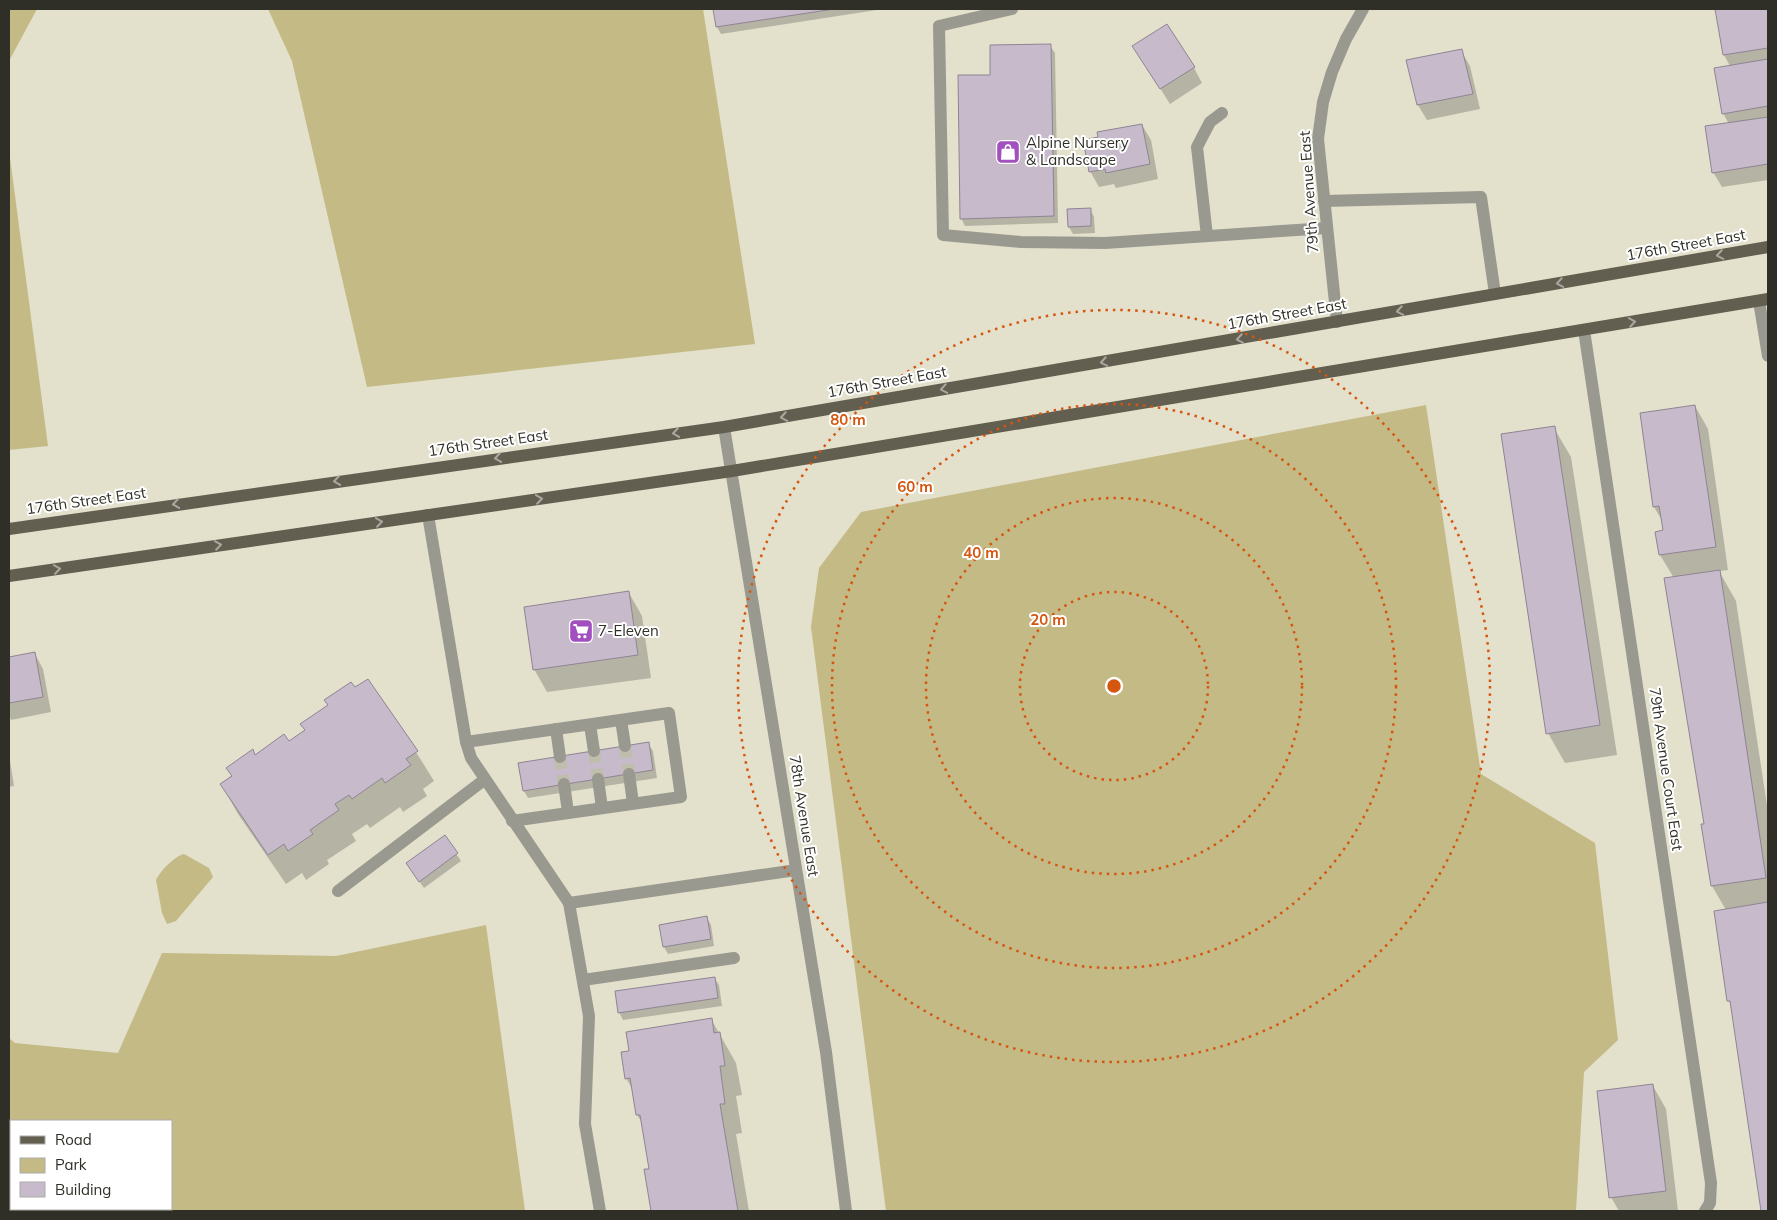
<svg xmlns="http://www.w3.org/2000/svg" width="1777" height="1220" viewBox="0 0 1777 1220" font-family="Mulish,sans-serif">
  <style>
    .green { fill: #c4ba86; fill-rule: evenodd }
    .shadow { fill: #0003 }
    .building { fill: #c7bbcb; stroke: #8f8494 }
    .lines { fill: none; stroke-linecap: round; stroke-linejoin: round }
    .minor-tunnel { stroke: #bfbdab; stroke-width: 12; stroke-dasharray: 12 6; stroke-linecap: butt }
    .minor { stroke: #9a9990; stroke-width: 12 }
    .major { stroke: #625f51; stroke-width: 12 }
    .oneway { stroke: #a9a79f }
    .ring { fill: none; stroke: #d6550f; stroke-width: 2.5; stroke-dasharray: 2.5 5 }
    .labels { text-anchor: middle; stroke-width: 4; stroke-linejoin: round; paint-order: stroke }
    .poi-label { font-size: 15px; fill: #302f27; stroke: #fff; text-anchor: start }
    .street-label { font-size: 15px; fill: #302f27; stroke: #fff }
    .centre { fill: #d6550f; stroke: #fff; stroke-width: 2.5 }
    .ring-label { font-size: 15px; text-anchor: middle; font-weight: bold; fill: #d6550f; stroke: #fff; stroke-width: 4; stroke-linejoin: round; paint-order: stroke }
  </style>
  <rect width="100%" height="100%" fill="#e3e0cc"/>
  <g class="green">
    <polygon points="9,9 37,9 9,61"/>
    <polygon points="268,9 703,9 755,344 367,387 292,61"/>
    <polygon points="9,150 48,446 9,450"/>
    <polygon points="1426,405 1481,774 1595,843 1618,1040 1584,1072 1576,1211 886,1211 811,627 819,568 861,512"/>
    <path d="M184 854 209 868 213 877 176 921 167 924 162 913 156 880C160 871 175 856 184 854Z"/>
    <path d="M486 925 525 1211H9V1038L15 1043 118 1053 162 953 336 956ZM171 1121V1209H11V1121Z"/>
  </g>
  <g class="shadow">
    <polygon points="714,9 883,9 721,34 717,27"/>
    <polygon points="1723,9 1768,9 1768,180 1722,187 1713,172 1729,124 1723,113 1730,66 1724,55 1716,10"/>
    <polygon points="1050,46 1055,53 1058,223 965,226 961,218 992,76"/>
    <polygon points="1461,51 1470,66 1480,109 1427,120 1418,105 1408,61"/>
    <polygon points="1143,61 1194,68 1202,83 1170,104"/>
    <polygon points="1142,125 1151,140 1158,179 1116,188 1114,184 1099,187 1090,171"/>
    <polygon points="1090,209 1094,217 1095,233 1073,234 1069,227"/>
    <polygon points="1695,406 1708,429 1728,570 1719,571 1736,601 1768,812 1768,1211 1763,1211 1732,1007 1729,1001 1726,910 1712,886 1674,578 1660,555 1664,532 1663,522 1654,507"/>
    <polygon points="1554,428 1571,457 1617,755 1565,763 1548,733"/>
    <polygon points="629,593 642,616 651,678 547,692 534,669"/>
    <polygon points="35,654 43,669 51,712 11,720 9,715 9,658"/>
    <polygon points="289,742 416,752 434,781 423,789 427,796 403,812 400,807 370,828 367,824 352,834 356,841 327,860 329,864 306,880 302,873 286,884 238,814 221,784 255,756"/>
    <polygon points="648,744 653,751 657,778 528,798 524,791"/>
    <polygon points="9,754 14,786 9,787"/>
    <polygon points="445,837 461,861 424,888 412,871"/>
    <polygon points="707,918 711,925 714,946 668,954 664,947 661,926"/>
    <polygon points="714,978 719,985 722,1006 623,1020 619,1012"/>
    <polygon points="711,1019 736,1063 742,1095 736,1096 742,1133 736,1134 749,1211 652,1211 646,1170 650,1170 643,1124 637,1115 633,1090 626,1078 630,1052"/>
    <polygon points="1653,1086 1666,1109 1678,1211 1619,1211 1611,1197"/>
  </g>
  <g class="building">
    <polygon points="713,9 834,9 716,27"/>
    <polygon points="1715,9 1768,9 1768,48 1723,55"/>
    <polygon points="1167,24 1195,67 1160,89 1132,46"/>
    <polygon points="1051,44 1054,216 960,219 958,75 990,75 990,45"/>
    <polygon points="1462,49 1473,94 1417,105 1406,60"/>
    <polygon points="1768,59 1768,106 1722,114 1714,68"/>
    <polygon points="1768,117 1768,164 1712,173 1705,126"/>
    <polygon points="1142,124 1150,164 1106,173 1105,169 1089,172 1083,140 1098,137 1097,132"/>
    <polygon points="1091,208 1091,226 1068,227 1067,209"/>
    <polygon points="1695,405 1716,547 1659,555 1655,532 1663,530 1659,506 1653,507 1640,413"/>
    <polygon points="1555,426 1600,725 1546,734 1501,434"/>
    <polygon points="1720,570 1766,878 1711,886 1701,824 1704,824 1664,578"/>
    <polygon points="629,591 638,655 533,670 524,607"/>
    <polygon points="35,652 43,697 9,703 9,657"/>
    <polygon points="368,679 418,751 406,759 411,765 385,783 382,778 352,799 349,795 335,804 339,810 310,830 313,834 288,851 284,844 268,855 220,784 232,776 226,768 253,749 255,755 284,734 289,741 305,730 300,724 328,705 324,700 351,682 355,687"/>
    <polygon points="649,742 653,770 523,791 518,763"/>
    <polygon points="445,835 458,853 419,882 406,863"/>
    <polygon points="1768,902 1768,1211 1761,1211 1730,1001 1727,1001 1714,911"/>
    <polygon points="707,916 711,939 663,947 659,925"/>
    <polygon points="715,977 718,998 618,1013 615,991"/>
    <polygon points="712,1018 714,1033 720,1032 725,1066 720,1066 725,1104 720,1104 738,1211 651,1211 644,1169 649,1169 640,1115 636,1115 630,1078 625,1079 621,1052 629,1051 626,1032"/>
    <polygon points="1653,1084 1666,1191 1609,1198 1597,1091"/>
  </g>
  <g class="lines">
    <g class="minor-tunnel">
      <polyline points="625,746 629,774"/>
      <polyline points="594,751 598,779"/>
      <polyline points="560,757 564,784"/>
    </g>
    <g class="minor">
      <polyline points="1012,9 939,26 943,235 1021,242 1105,243 1327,228"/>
      <polyline points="1324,201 1481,197 1495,294"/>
      <polyline points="1207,236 1197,147 1210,122 1222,113"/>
      <polyline points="1759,301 1768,356"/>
      <polyline points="1337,322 1318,139 1323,102 1332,72 1346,39 1363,9"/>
      <polyline points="1584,330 1711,1183 1710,1203 1705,1211"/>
      <polyline points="724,427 826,1052 846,1211"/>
      <polyline points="428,515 466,742 471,758 569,903 589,1016 585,1124 600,1211"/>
      <polyline points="621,720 625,746"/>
      <polyline points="590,725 594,751"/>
      <polyline points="556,729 560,757"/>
      <polyline points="466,742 669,713 681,797 512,821"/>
      <polyline points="629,774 633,803"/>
      <polyline points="598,779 602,808"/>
      <polyline points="564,784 568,812"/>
      <polyline points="338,891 484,780"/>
      <polyline points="569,903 796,870"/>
      <polyline points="583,980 734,958"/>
    </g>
    <g class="major">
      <polyline points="9,529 724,427 1768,247"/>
      <polyline points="9,576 732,471 1768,299"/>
    </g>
  </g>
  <defs><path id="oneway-chevron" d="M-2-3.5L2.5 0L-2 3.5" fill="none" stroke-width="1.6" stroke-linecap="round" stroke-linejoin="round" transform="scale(1.25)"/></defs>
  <g class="oneway">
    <use href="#oneway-chevron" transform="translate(1720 255) rotate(170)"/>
    <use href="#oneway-chevron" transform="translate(1560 283) rotate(170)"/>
    <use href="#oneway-chevron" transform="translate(1400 311) rotate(170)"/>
    <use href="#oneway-chevron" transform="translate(1632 322) rotate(-9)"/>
    <use href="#oneway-chevron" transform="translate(1240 339) rotate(170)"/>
    <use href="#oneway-chevron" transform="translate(1104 362) rotate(170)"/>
    <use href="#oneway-chevron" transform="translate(944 389) rotate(170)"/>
    <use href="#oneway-chevron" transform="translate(784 417) rotate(170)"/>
    <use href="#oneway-chevron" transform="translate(676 433) rotate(172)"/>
    <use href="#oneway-chevron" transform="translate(498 458) rotate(172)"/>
    <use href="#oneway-chevron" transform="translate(337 481) rotate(172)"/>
    <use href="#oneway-chevron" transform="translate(539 499) rotate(-8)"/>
    <use href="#oneway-chevron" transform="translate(176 504) rotate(172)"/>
    <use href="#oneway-chevron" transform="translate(379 522) rotate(-8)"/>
    <use href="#oneway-chevron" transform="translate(218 545) rotate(-8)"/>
    <use href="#oneway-chevron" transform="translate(57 569) rotate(-8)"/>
  </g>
  <g class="ring">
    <circle cx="1114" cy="686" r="94"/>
    <circle cx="1114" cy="686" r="188"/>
    <circle cx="1114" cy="686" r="282"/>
    <circle cx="1114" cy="686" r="376"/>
  </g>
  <defs>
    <symbol id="shop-square" viewBox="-11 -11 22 22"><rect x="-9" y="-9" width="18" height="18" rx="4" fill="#a250bf" stroke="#fff"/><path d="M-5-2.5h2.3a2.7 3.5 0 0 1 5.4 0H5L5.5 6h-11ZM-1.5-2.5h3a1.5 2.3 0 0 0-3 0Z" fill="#fff"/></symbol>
    <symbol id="supermarket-square" viewBox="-11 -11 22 22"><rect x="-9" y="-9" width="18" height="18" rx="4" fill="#a250bf" stroke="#fff"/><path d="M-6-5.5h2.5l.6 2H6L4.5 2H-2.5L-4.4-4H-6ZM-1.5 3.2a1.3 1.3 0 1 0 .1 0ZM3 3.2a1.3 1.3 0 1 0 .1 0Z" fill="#fff"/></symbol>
  </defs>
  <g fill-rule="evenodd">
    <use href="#shop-square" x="994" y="138" width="28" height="28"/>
    <use href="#supermarket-square" x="567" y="617" width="28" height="28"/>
  </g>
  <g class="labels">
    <g class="poi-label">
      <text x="1026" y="148">Alpine Nursery<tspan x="1026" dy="17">&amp; Landscape</tspan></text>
      <text x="598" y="636">7-Eleven</text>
    </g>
    <g class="street-label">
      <text transform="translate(1309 192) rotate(-94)" y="5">79th Avenue East</text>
      <text transform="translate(1686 245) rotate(-10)" y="5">176th Street East</text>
      <text transform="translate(1287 314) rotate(-10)" y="5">176th Street East</text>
      <text transform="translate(887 382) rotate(-10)" y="5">176th Street East</text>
      <text transform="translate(488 443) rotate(-8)" y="5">176th Street East</text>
      <text transform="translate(86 501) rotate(-8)" y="5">176th Street East</text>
      <text transform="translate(1666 769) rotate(82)" y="5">79th Avenue Court East</text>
      <text transform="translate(804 816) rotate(81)" y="5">78th Avenue East</text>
    </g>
  </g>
  <circle cx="1114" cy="686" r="8" class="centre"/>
  <g class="ring-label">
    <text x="848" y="425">80 m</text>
    <text x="915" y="492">60 m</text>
    <text x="981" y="558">40 m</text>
    <text x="1048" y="625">20 m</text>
  </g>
  <rect width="1777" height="1220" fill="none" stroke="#302f27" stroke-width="20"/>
  <rect x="10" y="1120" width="162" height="90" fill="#ffffff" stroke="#acaca9"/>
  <rect x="20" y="1136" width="25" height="8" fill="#625f51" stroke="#acaca9"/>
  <text x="55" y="1145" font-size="15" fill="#302f27">Road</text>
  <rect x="20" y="1158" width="25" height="15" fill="#c4ba86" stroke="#acaca9"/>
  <text x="55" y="1170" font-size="15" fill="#302f27">Park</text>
  <rect x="20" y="1182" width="25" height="15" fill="#c7bbcb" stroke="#acaca9"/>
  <text x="55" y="1195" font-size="15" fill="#302f27">Building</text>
</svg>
